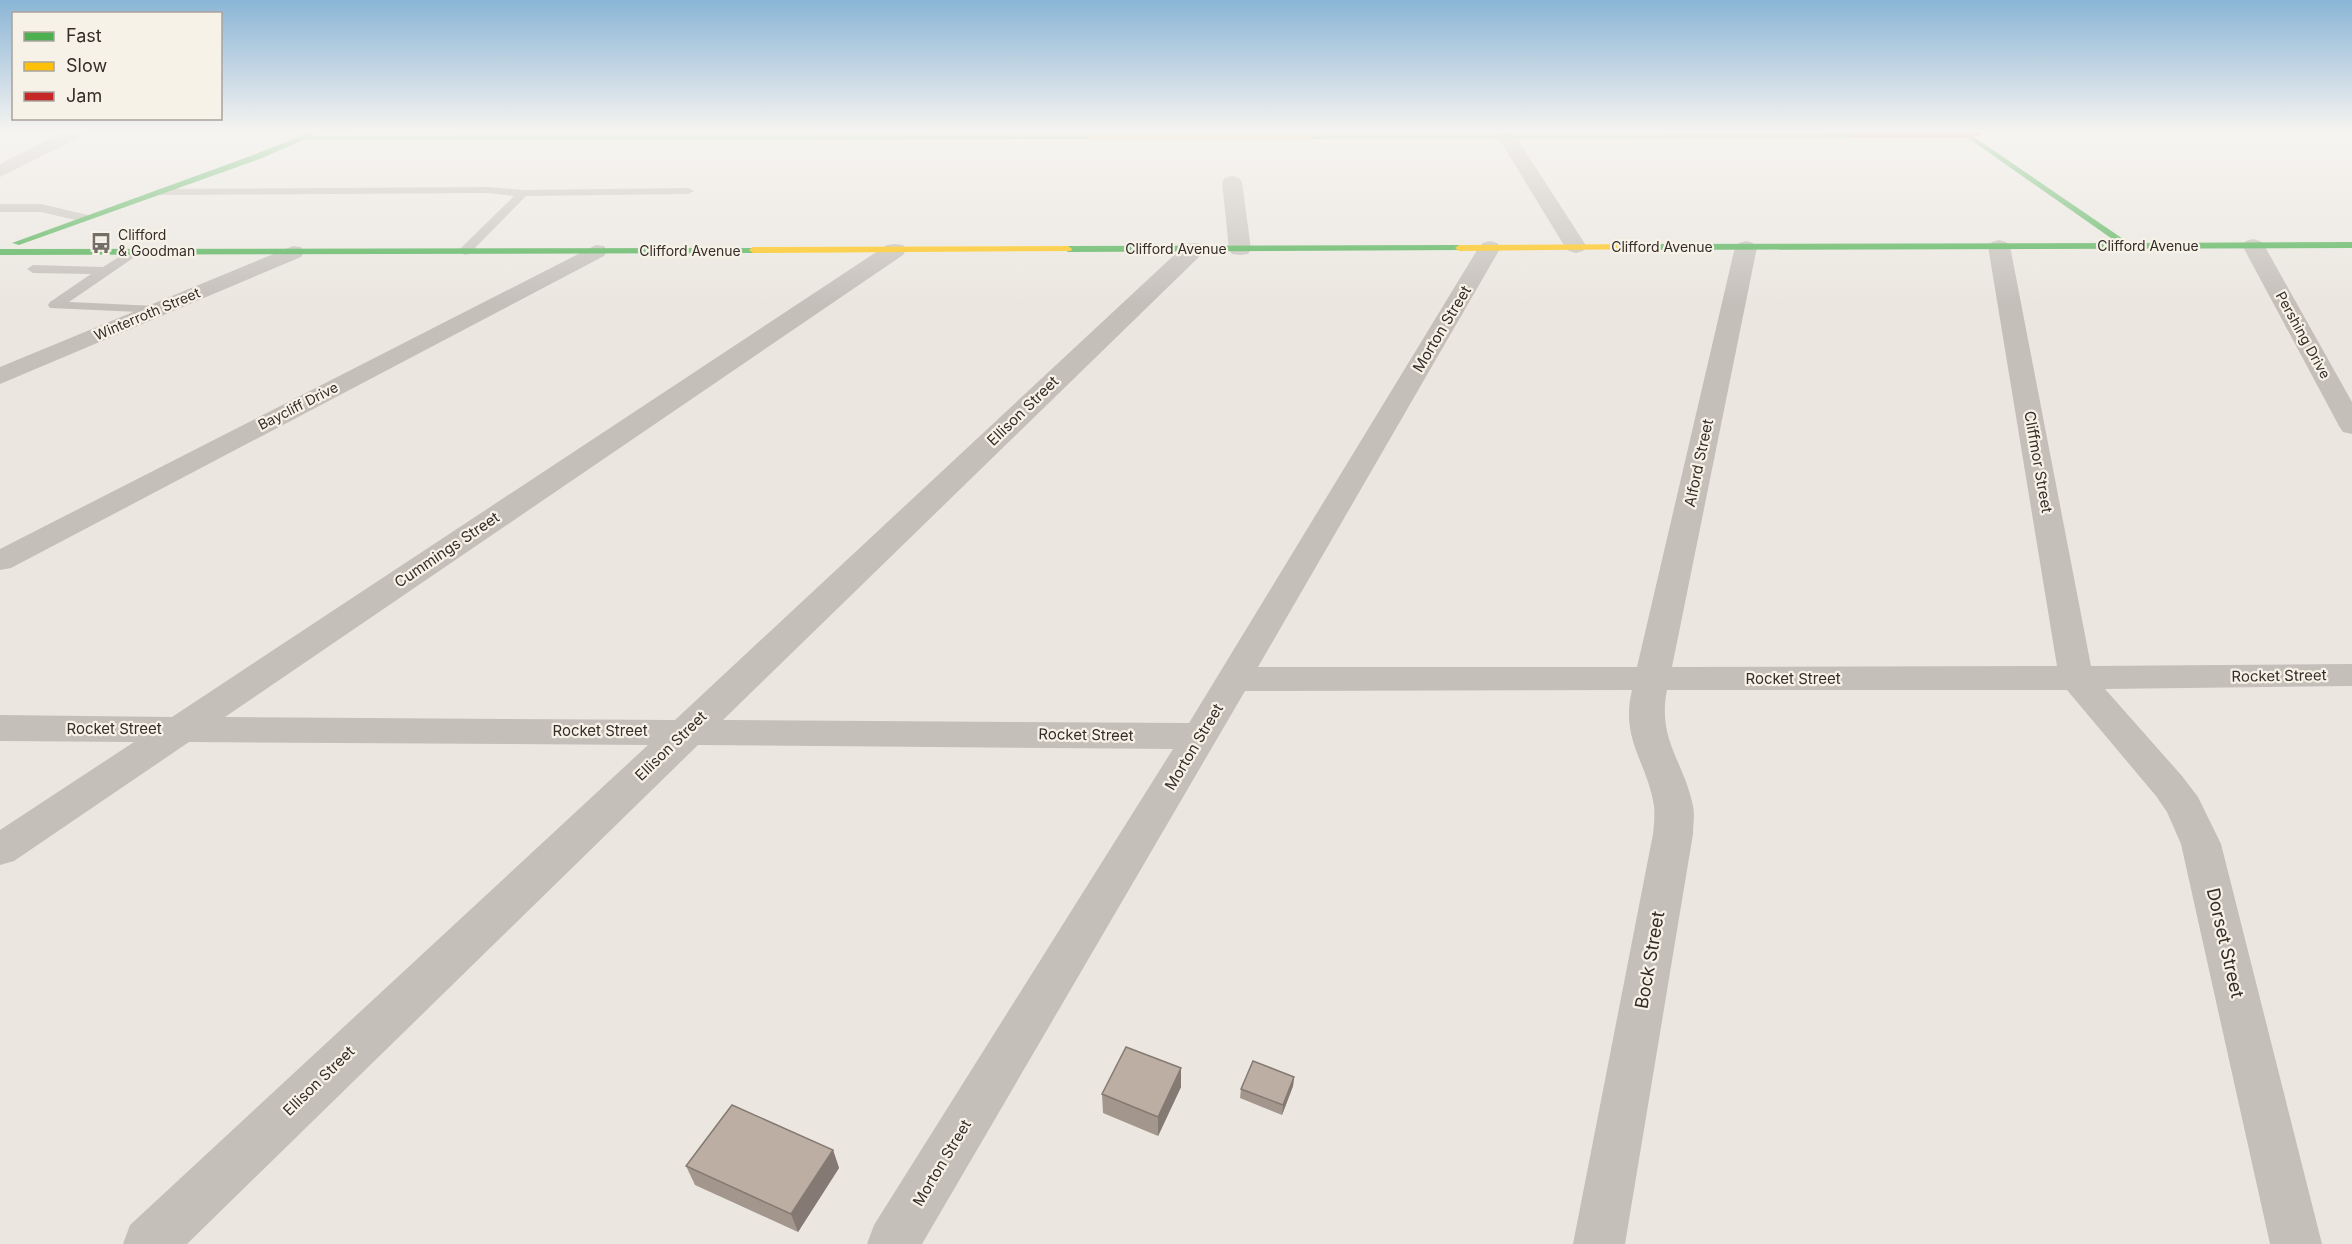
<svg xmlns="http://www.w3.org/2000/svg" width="2352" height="1244" viewBox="0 0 2352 1244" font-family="Inter,sans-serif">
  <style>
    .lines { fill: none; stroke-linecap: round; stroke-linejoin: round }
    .lane { fill: #c4bfb9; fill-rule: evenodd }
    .street { fill: #c4bfb9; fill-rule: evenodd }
    .fast { fill: #4caf50; fill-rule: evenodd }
    .slow { fill: #ffc107; fill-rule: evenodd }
    .jam { fill: #c62828; fill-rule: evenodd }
    .wall { fill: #a3968d }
    .shaded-wall { fill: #847a73 }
    .building { fill: #bdaea4; stroke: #847a73; stroke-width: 1.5 }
    .labels { text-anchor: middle; stroke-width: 4.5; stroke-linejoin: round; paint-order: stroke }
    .far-poi-label { font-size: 14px; fill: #342d28; stroke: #f7f2e8; text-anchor: start }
    .far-street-label { font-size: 14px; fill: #342d28; stroke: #f7f2e8 }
    .street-label { font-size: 15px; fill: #342d28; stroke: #f7f2e8 }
    .near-street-label { font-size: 18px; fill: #342d28; stroke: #f7f2e8 }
  </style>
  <rect width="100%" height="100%" fill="#ebe7e0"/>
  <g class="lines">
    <g class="lane">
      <polygon points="488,187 523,190 688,188 694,191 688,194 526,196 469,254 465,255 459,251 461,248 514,196 488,193 159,195 153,192 159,189"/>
      <polygon points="0,204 41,204 88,215 90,218 84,222 41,212 0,212"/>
      <polygon points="135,247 141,251 139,254 69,302 156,306 163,310 161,313 50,308 48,305 50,302 91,274 33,273 27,269 33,265 103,267"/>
    </g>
    <g class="street">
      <polygon points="65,131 87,131 84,135 0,177 0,164"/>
      <polygon points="1507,132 1513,133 1516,137 1587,247 1583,251 1576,253 1569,251 1565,247 1498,137 1501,133"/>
      <polygon points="1232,176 1239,178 1242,182 1251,249 1248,254 1240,255 1232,254 1229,249 1222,182 1225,178"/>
      <polygon points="2253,239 2260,241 2264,245 2352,402 2352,434 2343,432 2339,426 2242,245 2246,241"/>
      <path d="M1999 240 2006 242 2010 246 2091 666 2352 664V686L2105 689 2182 776 2198 797 2221 844 2322 1244H2270L2181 844 2167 812 2156 796 2067 690H1667C1657 740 1684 761 1693 806 1695 815 1693 825 1693 834L1625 1244H1573L1653 834C1654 825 1655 815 1654 806 1647 761 1620 740 1632 690L1245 691 922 1244H867L874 1225 1173 749 698 745 187 1244H123L130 1225 648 745 189 742 14 861 0 865V830L134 742 0 741V715L172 717 887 245 895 244 903 245 906 250 903 255 225 717 675 720 1186 244 1194 243 1202 244 1205 249 1202 254 723 720 1189 723 1479 247 1483 243 1490 241 1497 243 1501 247 1258 667H1637L1735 247 1739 243 1746 241 1753 243 1757 247 1672 667 2057 666 1988 246 1992 242Z"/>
      <polygon points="596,245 604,246 607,251 604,256 11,568 0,570 0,549"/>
      <polygon points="293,246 301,247 304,252 301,257 0,384 0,367"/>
    </g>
    <g class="fast">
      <polygon points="313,131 322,131 313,136 1093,135 1097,137 1093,139 303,140 262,158 19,245 12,243 256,154"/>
      <polygon points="1958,131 1965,131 2129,243 2352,242 2352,248 1647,250 1643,247 1647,244 2118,243"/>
      <polygon points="1851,134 1855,136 1854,138 1308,139 1304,137 1308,135"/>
      <polygon points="1459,245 1462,246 1462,250 1068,252 1064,249 1068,246"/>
      <polygon points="756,248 756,252 753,253 0,255 0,249"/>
    </g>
    <g class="slow">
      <polygon points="1093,135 1308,135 1312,137 1308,139 1090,139 1089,137"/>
      <polygon points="1647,244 1651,247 1650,249 1459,251 1455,248 1459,245"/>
      <polygon points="1068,246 1072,249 1071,251 753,253 749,250 753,247"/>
    </g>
    <polygon class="jam" points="1983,131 1995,131 1969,138 1851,138 1847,136 1851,134 1969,134"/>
  </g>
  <g class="wall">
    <polygon points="1294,1077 1293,1086 1282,1115 1240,1098 1241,1089"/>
    <polygon points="1181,1087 1158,1136 1103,1113 1102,1094"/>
    <polygon points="833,1150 839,1168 798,1232 695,1185 686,1166"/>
  </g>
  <g class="shaded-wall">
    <polygon points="1181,1068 1181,1087 1158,1136 1158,1117"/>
    <polygon points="1294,1077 1293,1086 1282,1115 1283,1105"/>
    <polygon points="833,1150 839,1168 798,1232 791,1214"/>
  </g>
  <g class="building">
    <polygon points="1126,1047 1181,1068 1158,1117 1102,1094"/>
    <polygon points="1253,1061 1294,1077 1283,1105 1241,1089"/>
    <polygon points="732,1105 833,1150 791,1214 686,1166"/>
  </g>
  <linearGradient id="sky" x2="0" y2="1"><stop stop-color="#8bb5d6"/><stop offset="0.43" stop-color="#f6f4f1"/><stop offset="1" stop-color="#f6f4f1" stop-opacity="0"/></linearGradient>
  <rect width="2352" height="305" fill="url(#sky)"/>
  <defs>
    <symbol id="bus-bare" viewBox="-9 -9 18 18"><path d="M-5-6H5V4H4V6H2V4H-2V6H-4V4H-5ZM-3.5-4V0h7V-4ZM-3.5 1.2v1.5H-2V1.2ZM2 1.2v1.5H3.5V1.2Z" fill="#746e68" stroke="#f7f2e8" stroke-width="2.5" paint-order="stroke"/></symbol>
  </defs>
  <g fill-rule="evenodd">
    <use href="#bus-bare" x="86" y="228" width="30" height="30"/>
  </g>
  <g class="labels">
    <g class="far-poi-label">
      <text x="118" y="240">Clifford<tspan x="118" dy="16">&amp; Goodman</tspan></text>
    </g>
    <g class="far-street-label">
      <text x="2148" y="251">Clifford Avenue</text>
      <text x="1662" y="252">Clifford Avenue</text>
      <text x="1176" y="254">Clifford Avenue</text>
      <text x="690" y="256">Clifford Avenue</text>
      <text transform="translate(147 314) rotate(-23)" y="5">Winterroth Street</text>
      <text transform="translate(2303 335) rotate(61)" y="5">Pershing Drive</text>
      <text transform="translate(298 406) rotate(-27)" y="5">Baycliff Drive</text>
    </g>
    <g class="street-label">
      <text transform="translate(1442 329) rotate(-59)" y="5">Morton Street</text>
      <text transform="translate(1023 411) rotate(-44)" y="5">Ellison Street</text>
      <text transform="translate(2038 462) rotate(80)" y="5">Cliffmor Street</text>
      <text transform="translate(1699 463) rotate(-78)" y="5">Alford Street</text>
      <text transform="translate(447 550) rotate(-34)" y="5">Cummings Street</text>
      <text transform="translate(2279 676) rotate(-1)" y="5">Rocket Street</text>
      <text x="1793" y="684">Rocket Street</text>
      <text x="114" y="734">Rocket Street</text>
      <text x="600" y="736">Rocket Street</text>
      <text transform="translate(1086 735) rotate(1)" y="5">Rocket Street</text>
      <text transform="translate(671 746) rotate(-44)" y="5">Ellison Street</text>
      <text transform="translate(1194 747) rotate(-59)" y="5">Morton Street</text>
      <text transform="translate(319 1081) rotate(-44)" y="5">Ellison Street</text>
      <text transform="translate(942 1163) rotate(-59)" y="5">Morton Street</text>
    </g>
    <g class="near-street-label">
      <text transform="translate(2225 943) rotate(77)" y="6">Dorset Street</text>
      <text transform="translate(1650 960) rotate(-80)" y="6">Bock Street</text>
    </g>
  </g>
  <rect x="12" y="12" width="210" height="108" fill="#f7f2e8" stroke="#a9a39b" stroke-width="1.5"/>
  <rect x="24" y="32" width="30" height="9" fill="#4caf50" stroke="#a9a39b" stroke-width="1.5"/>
  <text x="66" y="42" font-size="18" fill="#342d28">Fast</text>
  <rect x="24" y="62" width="30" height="9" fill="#ffc107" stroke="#a9a39b" stroke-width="1.5"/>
  <text x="66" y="72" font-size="18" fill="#342d28">Slow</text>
  <rect x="24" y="92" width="30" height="9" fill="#c62828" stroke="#a9a39b" stroke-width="1.5"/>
  <text x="66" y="102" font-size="18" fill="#342d28">Jam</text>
</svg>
